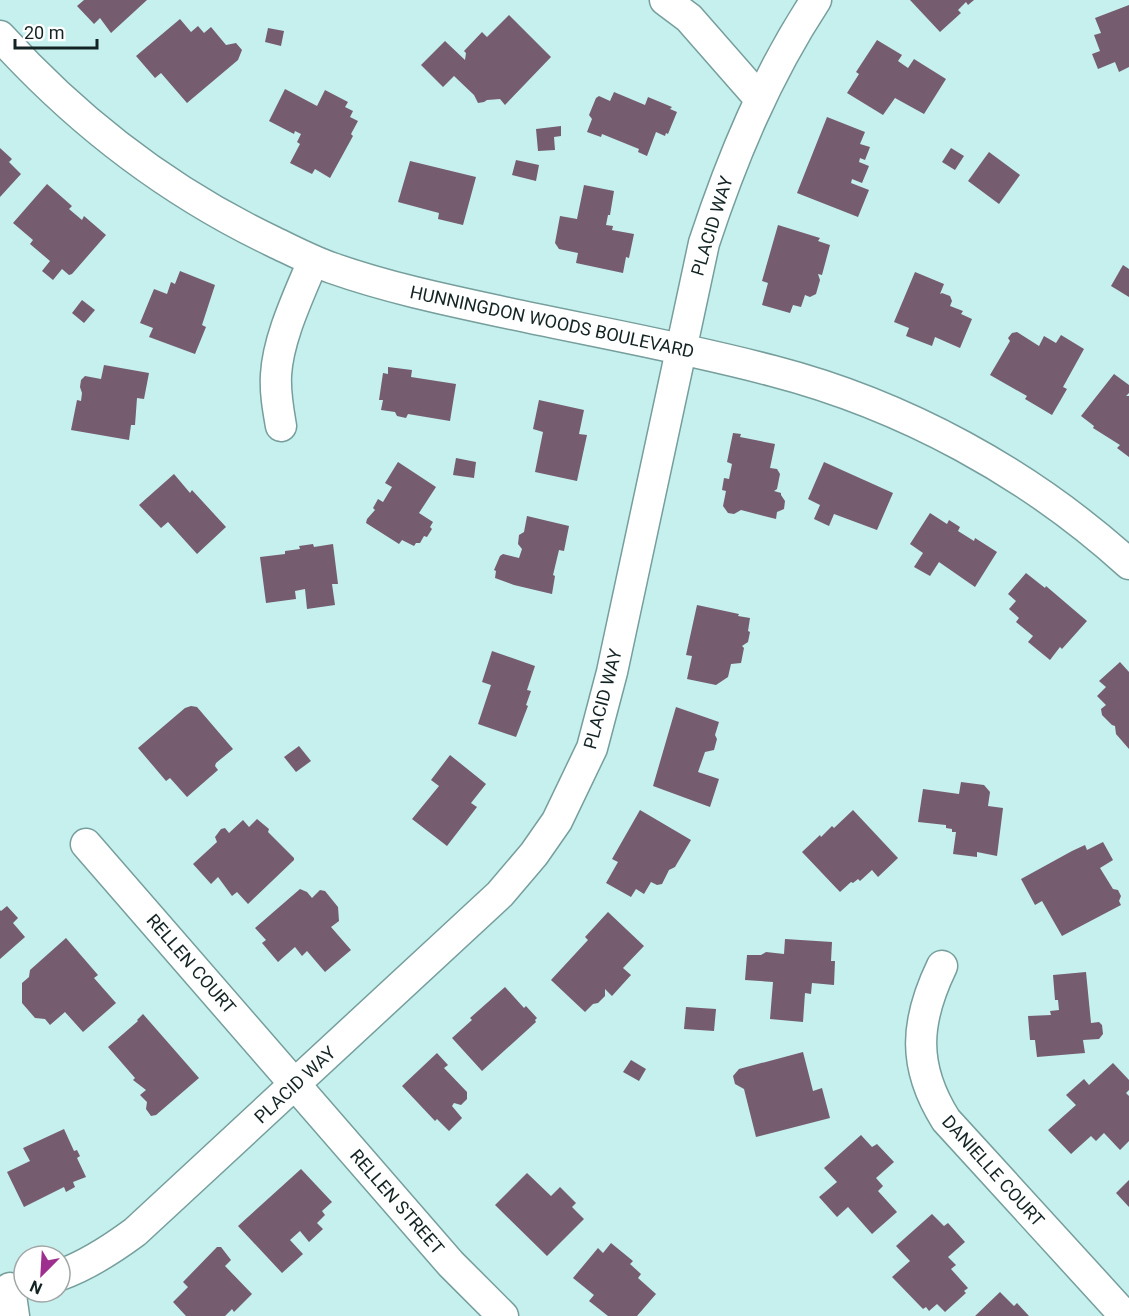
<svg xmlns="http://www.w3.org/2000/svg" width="1129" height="1316" viewBox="0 0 1129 1316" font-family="Roboto,sans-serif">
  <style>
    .building { fill: #755c6f }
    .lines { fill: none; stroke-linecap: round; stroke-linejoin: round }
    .street-casing { stroke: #769e9c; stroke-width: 33 }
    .street { stroke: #fff; stroke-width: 30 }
    .labels { text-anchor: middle; stroke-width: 6; stroke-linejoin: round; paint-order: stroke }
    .street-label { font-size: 18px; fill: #142424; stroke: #fff }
  </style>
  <rect width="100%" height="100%" fill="#c5f0ed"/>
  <g class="building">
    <polygon points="84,0 147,0 111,33 100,18 94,24 77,6"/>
    <polygon points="910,0 974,0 968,5 966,2 958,10 961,13 940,32"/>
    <polygon points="1129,5 1129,67 1119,72 1115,62 1098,69 1092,54 1100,51 1094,35 1101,33 1095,18"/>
    <polygon points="509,15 551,57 505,105 500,99 487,100 484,102 478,103 474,95 454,76 443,87 421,65 445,41 465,60 466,53 464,51 482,32 487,37"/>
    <polygon points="180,19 191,32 198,26 204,33 211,27 226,45 236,43 242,50 238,60 187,103 161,73 155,78 136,56"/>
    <polygon points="268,28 284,31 281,46 265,42"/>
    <polygon points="877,40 902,55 898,61 908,68 914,59 946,79 924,114 895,98 883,115 847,93 859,74 856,72"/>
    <polygon points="285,89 317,106 325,90 348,102 345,107 353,111 350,117 358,121 351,134 353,136 330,178 315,169 312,174 290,163 300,144 297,142 301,134 295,131 294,134 269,121"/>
    <polygon points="614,92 645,105 648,97 672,107 670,109 677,112 668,134 666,133 665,136 656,132 647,156 638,152 639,149 602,134 601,137 587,132 592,119 589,115 596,98 599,96 610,101"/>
    <polygon points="827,117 865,132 860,144 870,147 865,160 860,158 859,162 869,166 862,183 852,179 851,183 869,190 858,217 797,193"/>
    <polygon points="561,126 561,136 554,137 555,150 538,151 536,129"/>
    <polygon points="0,148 12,159 9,162 21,174 0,197"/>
    <polygon points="951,148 964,156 955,170 942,162"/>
    <polygon points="989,152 1020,175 999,204 968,181"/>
    <polygon points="516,160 539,165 536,181 512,175"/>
    <polygon points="410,161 476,177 463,225 438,219 439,213 398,202"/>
    <polygon points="47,184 72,206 69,209 82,220 84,216 106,235 72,274 69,275 62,269 53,280 42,271 50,261 30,244 33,240 13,223"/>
    <polygon points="584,185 614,191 610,215 608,215 606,225 613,226 612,230 634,234 629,258 626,257 623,273 576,263 578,253 559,249 555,243 560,216 577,219"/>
    <polygon points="778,225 820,238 818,241 830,245 822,275 818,274 820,280 816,294 810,297 805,295 801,307 793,305 790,313 762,305 768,283 762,281"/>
    <polygon points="1123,265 1129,269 1129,297 1111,286"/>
    <polygon points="180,271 215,285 202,325 206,327 195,354 149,337 153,328 140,323 154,289 167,294 171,282 175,284"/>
    <polygon points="915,272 944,284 940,294 942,293 950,296 952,301 950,306 963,311 961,314 972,319 960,348 935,337 932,346 906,336 909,328 894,322"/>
    <polygon points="82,300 95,310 84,323 72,313"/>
    <polygon points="1017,332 1039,346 1044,336 1056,343 1061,335 1084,349 1063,387 1067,389 1052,415 1025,399 1027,396 990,375 1010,341 1008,338 1012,333"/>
    <polygon points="104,365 149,373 144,399 137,398 135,425 131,425 129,440 71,430 77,400 81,401 82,393 80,387 81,380 85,376 101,379"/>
    <polygon points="388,367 412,370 411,377 456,384 450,421 408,414 406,418 397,416 395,412 381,410 383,400 379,400 383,373 388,374"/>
    <polygon points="1114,374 1129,385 1129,393 1126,396 1129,396 1129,457 1117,448 1120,445 1093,428 1094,426 1081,416"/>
    <polygon points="539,400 584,410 579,434 587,435 577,481 535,472 543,432 533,429"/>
    <polygon points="733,433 741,434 740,437 775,444 770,468 777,469 780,474 777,489 774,491 781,493 781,495 785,501 784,509 777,512 776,519 741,510 734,514 728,513 723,506 726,491 722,490 724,478 729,479 732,464 727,462"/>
    <polygon points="456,458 476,462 474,478 453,475"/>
    <polygon points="398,462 436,487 419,513 433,522 430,527 432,529 427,537 424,536 420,543 416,543 414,546 402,540 399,544 366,523 367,519 375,510 373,508 378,499 383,502 392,487 385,483"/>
    <polygon points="824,462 893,493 877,530 834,514 829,526 814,519 820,505 808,499"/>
    <polygon points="174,474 190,493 192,490 226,527 197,554 168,522 161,528 139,505"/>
    <polygon points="930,513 947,524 949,520 960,527 958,531 974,541 975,538 997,552 975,587 939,562 930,576 914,567 923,553 910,544"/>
    <polygon points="527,516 569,526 564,551 559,550 553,575 555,576 552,594 514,585 495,578 496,571 494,570 500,556 503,554 519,558 522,549 518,544 519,535 524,532"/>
    <polygon points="313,544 314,547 333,544 338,584 332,584 335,605 307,609 305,589 295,591 296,599 266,603 260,557 285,554 285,551 300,549 299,546"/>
    <polygon points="1026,573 1045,588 1046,586 1087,621 1062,649 1060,647 1050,660 1028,642 1033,636 1016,622 1019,618 1009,609 1016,601 1008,594"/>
    <polygon points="697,605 739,614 738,616 750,618 748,631 750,632 748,642 742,646 744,648 741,663 731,664 728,677 716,685 687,679 692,656 686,655"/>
    <polygon points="492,651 535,666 527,690 531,691 526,705 528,706 516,737 478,724 491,685 482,682"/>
    <polygon points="1120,662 1129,672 1129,749 1116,734 1115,726 1112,725 1102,715 1101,709 1106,705 1097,696 1106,687 1099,681"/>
    <polygon points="191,706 197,707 233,749 216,763 215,766 218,770 187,797 170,778 166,781 138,748 185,708"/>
    <polygon points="676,707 719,722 715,735 717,739 714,750 705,752 698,772 719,779 710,807 653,786"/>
    <polygon points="299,746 311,761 296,772 284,757"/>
    <polygon points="450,755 486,784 471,803 477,807 447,846 412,819 439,786 431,780"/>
    <polygon points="961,782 984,785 990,792 988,806 1003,808 997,856 977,852 977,857 953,854 956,832 952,832 952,829 946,828 946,825 918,822 923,789 959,794"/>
    <polygon points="640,810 691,840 675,867 669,870 662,884 657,885 651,882 644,894 636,889 631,897 606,883 618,862 612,859"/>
    <polygon points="853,810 898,858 878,877 872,870 860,881 858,879 853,883 851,882 840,892 802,852 820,835 821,837 832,826 834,828"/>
    <polygon points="257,819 269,829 268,832 294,858 294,860 248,904 237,892 232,896 218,877 211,884 193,864 217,842 215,837 221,829 225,828 229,833 243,820 249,827"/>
    <polygon points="1103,842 1113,860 1100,868 1113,889 1118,890 1121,896 1119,901 1121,905 1062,936 1042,901 1035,905 1021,879 1072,851 1085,845 1087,850"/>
    <polygon points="300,889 307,892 312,898 320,890 325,891 338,907 339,921 331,927 351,950 325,972 307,951 302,956 295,947 278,962 262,943 266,940 255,928"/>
    <polygon points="7,906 18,918 13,923 25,937 0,959 0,910 1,911"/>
    <polygon points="608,912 644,946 623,968 631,975 612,996 605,989 605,996 598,1003 593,1004 585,1012 551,980 588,940 585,937"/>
    <polygon points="66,938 98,975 94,978 116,1003 83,1032 65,1012 50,1025 45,1019 35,1018 22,1003 22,983 29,977 30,970"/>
    <polygon points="785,939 832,942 831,961 835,961 834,985 812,983 811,994 805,993 803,1022 770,1019 773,982 745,980 747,955 761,955 766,952 784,954"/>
    <polygon points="1086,972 1091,1023 1099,1022 1102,1025 1103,1034 1099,1039 1083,1040 1085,1053 1037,1057 1035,1040 1030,1040 1028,1016 1051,1015 1050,1011 1059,1010 1058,1000 1055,1000 1053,975"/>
    <polygon points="505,987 524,1008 526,1006 537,1018 535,1020 536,1022 482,1071 452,1038 472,1020 470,1018"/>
    <polygon points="686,1007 716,1009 714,1031 684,1029"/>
    <polygon points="143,1014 199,1078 156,1115 151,1116 146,1109 147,1102 140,1095 146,1090 133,1080 135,1078 108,1047 138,1021 137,1020"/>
    <polygon points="803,1052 813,1091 822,1088 830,1118 756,1137 744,1089 735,1084 733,1076 739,1069"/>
    <polygon points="437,1053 448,1065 444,1068 467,1092 467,1099 461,1105 454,1103 452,1106 462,1118 449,1131 437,1119 435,1121 402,1086"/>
    <polygon points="631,1060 646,1069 639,1081 623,1072"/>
    <polygon points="1113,1063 1129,1080 1129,1090 1126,1093 1129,1096 1129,1141 1120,1150 1104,1133 1096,1141 1091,1136 1071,1154 1048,1130 1076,1105 1066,1095 1084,1079 1089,1085"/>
    <polygon points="64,1129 74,1151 77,1150 80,1156 77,1158 86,1177 73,1182 75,1187 66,1192 64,1187 24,1207 7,1172 30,1161 23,1148"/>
    <polygon points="861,1135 872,1147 877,1144 894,1162 876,1178 883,1186 878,1191 897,1212 872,1234 848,1207 837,1217 819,1197 837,1182 824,1168"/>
    <polygon points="301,1169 332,1202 322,1211 325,1215 317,1223 323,1229 309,1242 300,1231 290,1240 303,1254 282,1273 238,1226"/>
    <polygon points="527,1173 551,1196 560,1187 576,1203 572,1207 584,1219 547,1256 495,1205"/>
    <polygon points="1129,1180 1129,1207 1116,1193"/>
    <polygon points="932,1214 944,1226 948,1223 965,1242 948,1257 956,1265 951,1269 968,1288 964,1291 966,1293 945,1312 937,1304 929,1311 926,1307 923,1309 892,1277 910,1261 896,1246"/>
    <polygon points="611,1243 633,1261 630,1264 641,1274 638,1278 656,1294 637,1316 608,1316 589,1301 594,1295 573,1278 598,1248 603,1253"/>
    <polygon points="217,1247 221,1247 231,1260 225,1266 252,1294 234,1312 232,1309 225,1316 186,1316 173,1302 188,1287 183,1282"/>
    <polygon points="1000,1292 1014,1306 1017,1303 1029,1316 975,1316"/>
  </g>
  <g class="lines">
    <defs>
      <g id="street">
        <polyline points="665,0 689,18 760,99"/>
        <path d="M0 36C77 121 169 192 274 242 293 251 312 261 332 268 386 287 442 299 498 311 590 331 683 347 773 371 904 405 1029 473 1129 564"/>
        <path d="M281 426C278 409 275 393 276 375 278 338 299 295 313 261"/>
        <polyline points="86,844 451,1264 503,1316"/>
        <path d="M942 966C915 1022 912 1066 946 1120L1125 1316"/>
        <path d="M60 1275C88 1265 112 1249 135 1232L500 894 534 854 557 821 592 748 612 672 704 243C732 158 766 76 816 0"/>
        <polyline points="10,1288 14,1316"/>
      </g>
    </defs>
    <use href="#street" class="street-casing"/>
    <use href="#street" class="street"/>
  </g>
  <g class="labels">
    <g class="street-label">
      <text transform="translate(712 226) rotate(-73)" y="6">PLACID WAY</text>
      <text transform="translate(552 322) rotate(12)" y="6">HUNNINGDON WOODS BOULEVARD</text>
      <text transform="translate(603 699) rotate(-75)" y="6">PLACID WAY</text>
      <text transform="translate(191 964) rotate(49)" y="6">RELLEN COURT</text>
      <text transform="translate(295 1085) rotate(-43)" y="6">PLACID WAY</text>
      <text transform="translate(993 1171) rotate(48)" y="6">DANIELLE COURT</text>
      <text transform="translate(397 1202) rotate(49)" y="6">RELLEN STREET</text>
    </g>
  </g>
  <g transform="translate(42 1274) rotate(204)"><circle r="28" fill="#ffffff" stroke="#a1a7a7" stroke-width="1.5"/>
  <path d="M0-4.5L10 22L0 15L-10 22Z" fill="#9e2f8e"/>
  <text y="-9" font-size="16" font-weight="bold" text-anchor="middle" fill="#142424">N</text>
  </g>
  <path d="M15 39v9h82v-9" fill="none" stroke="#142424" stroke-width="3"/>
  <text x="24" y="39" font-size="18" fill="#142424" stroke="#ffffff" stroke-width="4.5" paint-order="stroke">20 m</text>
</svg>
